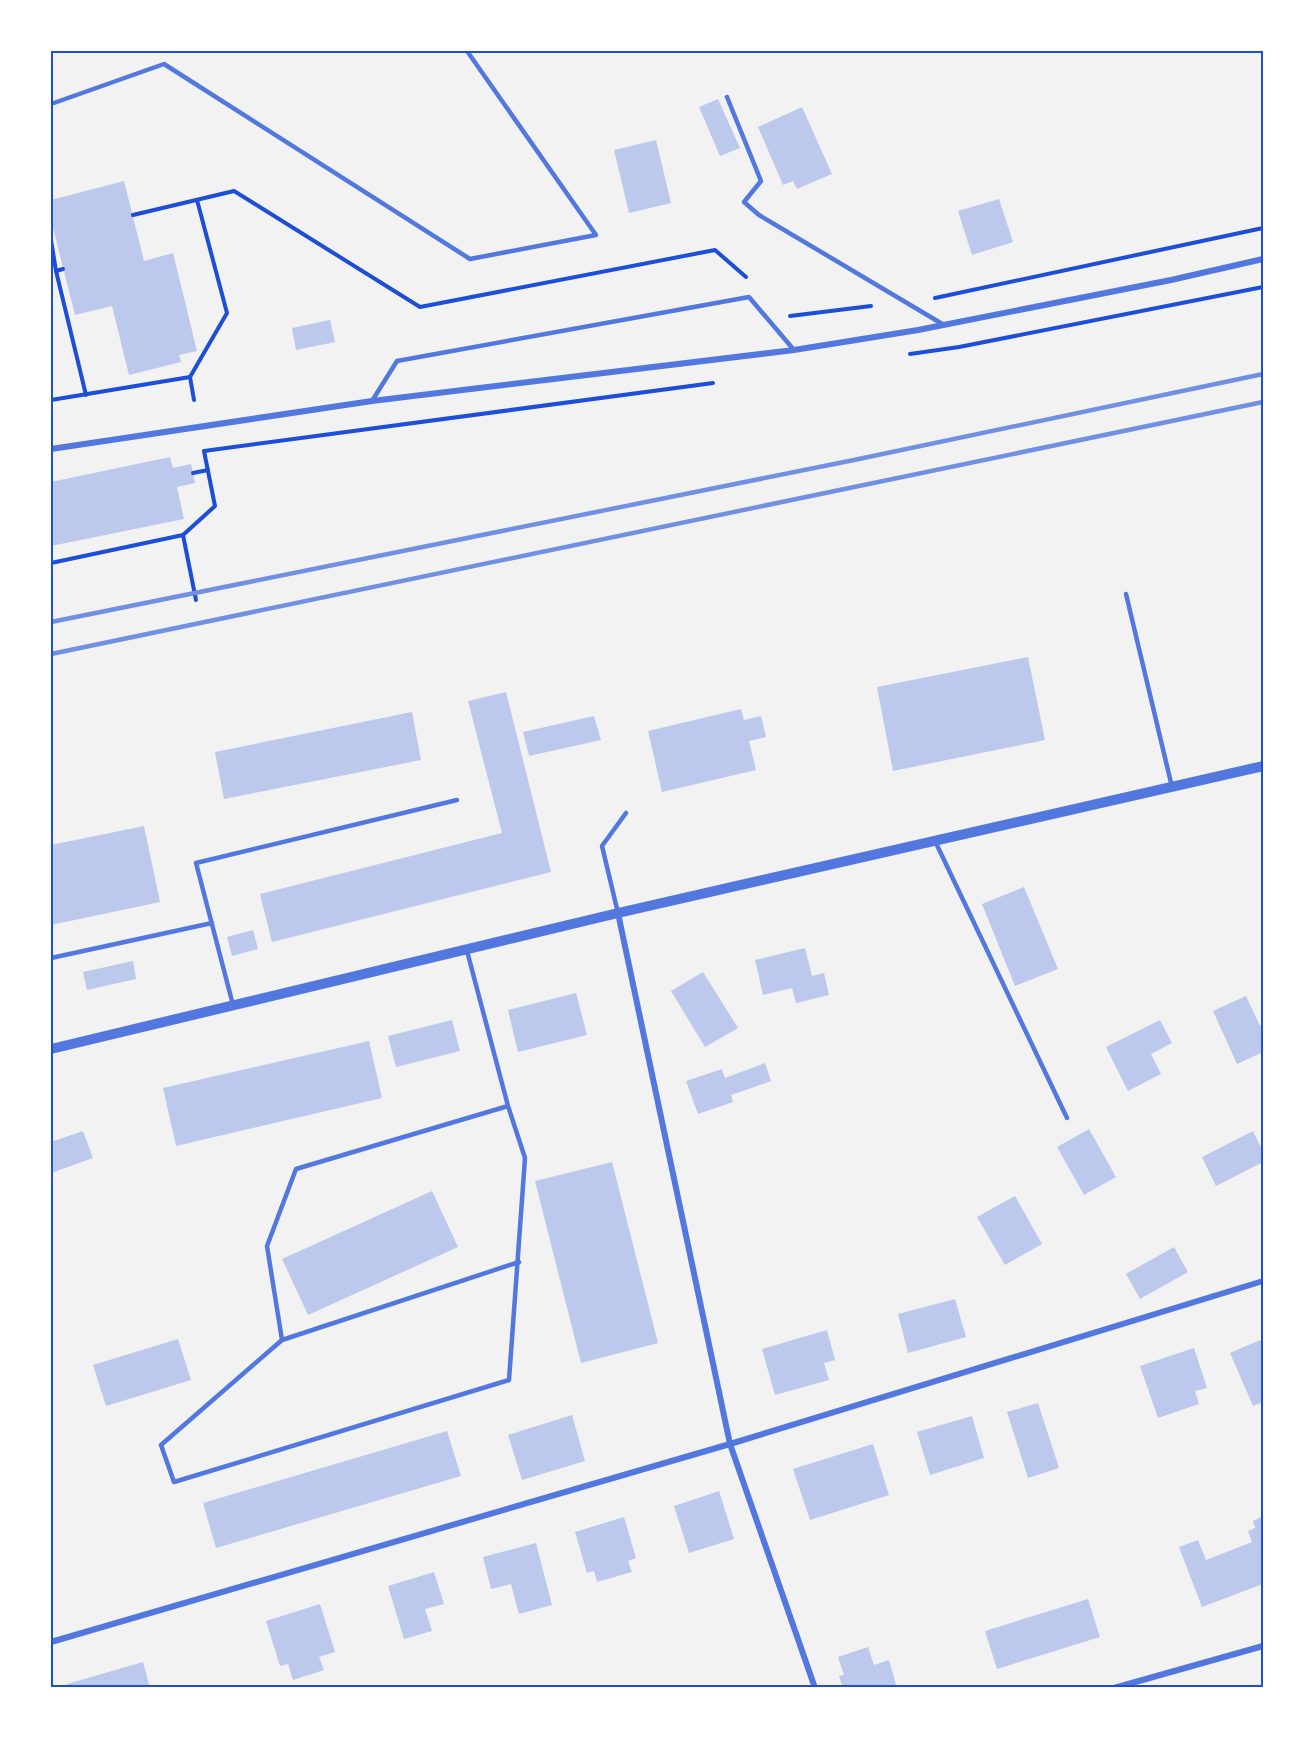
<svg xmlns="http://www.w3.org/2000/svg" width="1314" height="1739" viewBox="0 0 1314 1739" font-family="'IBM Plex Sans',sans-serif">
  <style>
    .building { fill: #bdc9ec }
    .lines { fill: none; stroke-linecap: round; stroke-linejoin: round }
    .path { stroke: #1d4ed8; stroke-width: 4 }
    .service { stroke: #5277de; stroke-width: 4.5 }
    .minor { stroke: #5277de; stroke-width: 6 }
    .tertiary { stroke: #5277de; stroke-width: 10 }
    .rail { stroke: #7290e2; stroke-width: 4.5 }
    .neatline { fill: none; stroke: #1d4ed8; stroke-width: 2 }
  </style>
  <rect width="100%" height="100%" fill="#f2f2f2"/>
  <g class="building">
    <polygon points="718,99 740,148 720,156 699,107"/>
    <polygon points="802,107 832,174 797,189 793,181 783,185 758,127"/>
    <polygon points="656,140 671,203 629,213 614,150"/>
    <polygon points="124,181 144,261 173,253 197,351 179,355 181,362 129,375 112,306 75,315 51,220 51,200"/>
    <polygon points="999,199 1013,242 972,255 958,211"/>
    <polygon points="330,320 335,342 296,350 292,328"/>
    <polygon points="170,457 173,468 191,464 195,483 177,487 184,519 51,546 51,482"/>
    <polygon points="1028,657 1045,740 893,771 877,687"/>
    <polygon points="506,692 551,872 272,942 260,894 502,833 468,701"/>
    <polygon points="741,709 744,720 761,716 766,737 749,741 756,770 662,792 648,731"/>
    <polygon points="412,712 421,760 224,799 215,752"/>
    <polygon points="594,716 601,740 529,756 523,732"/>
    <polygon points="144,826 160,902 51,925 51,845"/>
    <polygon points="1024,887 1058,969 1015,986 982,904"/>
    <polygon points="253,930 258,949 232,956 227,937"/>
    <polygon points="805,948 812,976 824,973 829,995 796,1003 792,988 763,995 755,960"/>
    <polygon points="133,961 136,979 87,990 83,972"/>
    <polygon points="703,972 738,1028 705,1047 671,991"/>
    <polygon points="576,993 587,1035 518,1052 508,1010"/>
    <polygon points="1246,996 1260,1026 1263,1025 1263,1052 1237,1064 1213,1011"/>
    <polygon points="452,1020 460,1051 396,1067 388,1036"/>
    <polygon points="1160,1020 1172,1043 1151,1054 1161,1074 1128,1091 1106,1047"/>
    <polygon points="369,1041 382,1098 176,1146 163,1088"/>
    <polygon points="765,1063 771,1081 731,1095 733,1102 698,1114 686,1081 722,1069 725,1078"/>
    <polygon points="1089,1129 1116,1177 1084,1195 1057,1147"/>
    <polygon points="83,1131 93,1158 51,1173 51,1142"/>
    <polygon points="1253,1131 1263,1152 1263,1162 1216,1186 1202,1157"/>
    <polygon points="612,1162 658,1343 581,1363 535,1181"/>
    <polygon points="432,1191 458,1247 308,1315 282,1259"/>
    <polygon points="1015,1196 1042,1244 1005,1265 977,1217"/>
    <polygon points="1174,1247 1188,1272 1140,1299 1126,1274"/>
    <polygon points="955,1299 966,1337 908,1353 898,1314"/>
    <polygon points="827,1330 835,1360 824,1363 829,1380 775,1395 762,1349"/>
    <polygon points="178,1339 191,1380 106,1406 93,1365"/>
    <polygon points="1260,1340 1263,1346 1263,1402 1253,1406 1230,1353"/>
    <polygon points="1194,1348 1207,1388 1195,1391 1199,1404 1158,1418 1140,1366"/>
    <polygon points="1038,1403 1059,1468 1028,1478 1007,1412"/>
    <polygon points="572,1415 585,1461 522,1480 508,1435"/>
    <polygon points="972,1416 984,1458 930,1475 917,1432"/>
    <polygon points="447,1431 461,1476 216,1548 203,1503"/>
    <polygon points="873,1444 889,1495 810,1520 793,1469"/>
    <polygon points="719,1491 734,1539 689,1553 674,1506"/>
    <polygon points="1263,1516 1263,1584 1202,1607 1179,1547 1198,1540 1206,1560 1252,1542 1248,1531 1255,1528 1253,1521"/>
    <polygon points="624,1517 636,1558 628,1561 632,1572 597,1582 594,1571 587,1573 575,1532"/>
    <polygon points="536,1543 552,1605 519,1614 511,1584 491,1589 483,1557"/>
    <polygon points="434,1572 444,1604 425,1609 432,1631 404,1639 388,1586"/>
    <polygon points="1088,1599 1100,1637 997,1669 985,1631"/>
    <polygon points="320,1604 335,1652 319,1657 324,1670 293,1680 288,1664 280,1666 266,1621"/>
    <polygon points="868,1647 874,1665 889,1660 897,1688 843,1688 839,1676 844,1675 838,1657"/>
    <polygon points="143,1662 150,1688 68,1688 67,1684"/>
  </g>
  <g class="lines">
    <g class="path">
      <polyline points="133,215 234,191 420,307 715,250 746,277"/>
      <polyline points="51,240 56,271"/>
      <polyline points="63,269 56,271 86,395"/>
      <polyline points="935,298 1263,228"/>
      <polyline points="790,316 871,306"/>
      <polyline points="910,354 959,347 1263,287"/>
      <polyline points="51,400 190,377"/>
      <polyline points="194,400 190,377 227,313 197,200"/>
      <polyline points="193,473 208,470"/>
      <polyline points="183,535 196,600"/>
      <polyline points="51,563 183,535 215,506 204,451 713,383"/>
    </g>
    <g class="service">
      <polyline points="727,97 761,181 744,202 759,215 944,325"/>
      <polyline points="51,104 164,64 470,259 596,235 467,51"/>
      <polyline points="372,401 397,361 749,297 794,350"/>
      <polyline points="1126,594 1172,787"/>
      <polyline points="935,841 1067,1118"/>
      <polyline points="618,913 602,846 626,813"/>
      <polyline points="467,951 508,1106 525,1158 509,1380 174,1482 161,1445 282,1340 267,1246 296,1169 508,1106"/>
      <polyline points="51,958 212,923"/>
      <polyline points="233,1005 196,863 457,800"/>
      <polyline points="282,1340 519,1262"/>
    </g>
    <g class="minor">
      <polyline points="51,449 372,401 794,350 918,330 1171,280 1263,259"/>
      <polyline points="618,913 730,1444 815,1688"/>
      <polyline points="51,1642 730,1444 1263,1281"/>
      <polyline points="1114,1688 1263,1646"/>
    </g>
    <polyline class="tertiary" points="51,1049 618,913 1263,766"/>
    <g class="rail">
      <polyline points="51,622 854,460 1263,374"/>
      <polyline points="51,654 1263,402"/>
    </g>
  </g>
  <rect width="1314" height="1739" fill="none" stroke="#ffffff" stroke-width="105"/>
  <rect x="52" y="52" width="1210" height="1634" class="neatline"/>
</svg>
